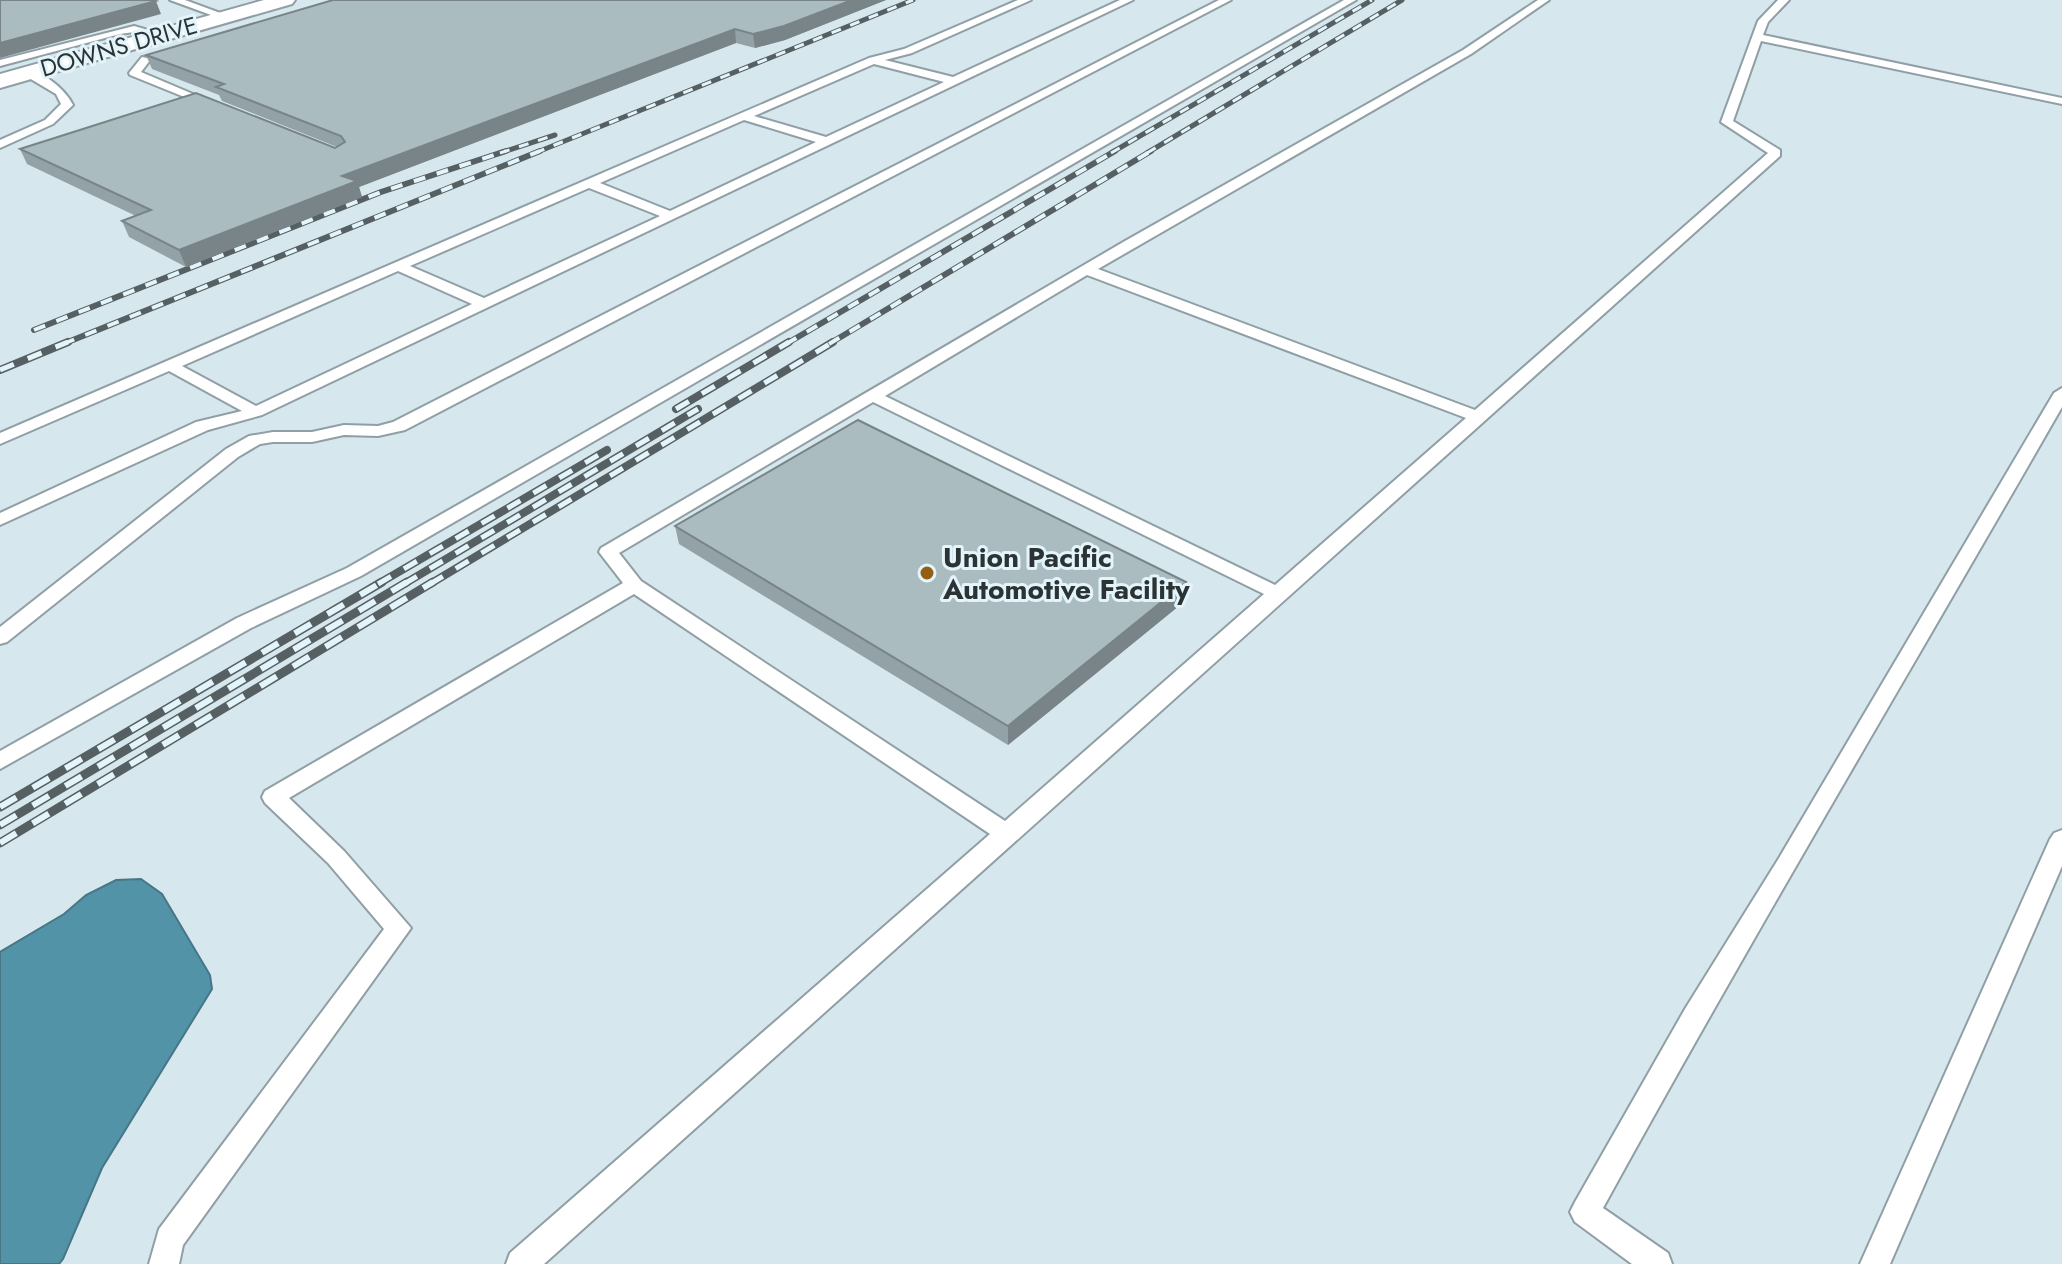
<svg xmlns="http://www.w3.org/2000/svg" width="2062" height="1264" viewBox="0 0 2062 1264" font-family="Jost,sans-serif">
  <style>
    .water { fill: #5293a8; stroke: #477686; stroke-width: 2 }
    .lines { fill: none; stroke-linecap: round; stroke-linejoin: round }
    .service-casing { stroke: #8f9fa5; stroke-width: 4 }
    .minor-casing { stroke: #8f9fa5; stroke-width: 4 }
    .service { fill: #fff; fill-rule: evenodd }
    .minor { fill: #fff; fill-rule: evenodd }
    .rail-far3-casing { stroke: #566063; stroke-width: 5 }
    .rail-far2-casing { stroke: #566063; stroke-width: 6 }
    .rail-far1-casing { stroke: #566063; stroke-width: 8 }
    .rail-casing { stroke: #566063; stroke-width: 9 }
    .rail-far3 { stroke: #e3f4fa; stroke-width: 3; stroke-dasharray: 10; stroke-linecap: butt }
    .rail-far2 { stroke: #e3f4fa; stroke-width: 4; stroke-dasharray: 12; stroke-linecap: butt }
    .rail-far1 { stroke: #e3f4fa; stroke-width: 5; stroke-dasharray: 15; stroke-linecap: butt }
    .rail { stroke: #e3f4fa; stroke-width: 6; stroke-dasharray: 19; stroke-linecap: butt }
    .wall { fill: #93a2a6 }
    .shaded-wall { fill: #788487 }
    .building { fill: #abbcc1; stroke: #788487; stroke-width: 2 }
    .poi-dot { fill: #945e14; stroke: #e3f4fa; stroke-width: 3 }
    .labels { text-anchor: middle; stroke-width: 6; stroke-linejoin: round; paint-order: stroke }
    .far-street-label { font-size: 24px; fill: #2c3335; stroke: #e3f4fa }
    .poi-label { font-size: 28px; font-weight: bold; fill: #2c3335; stroke: #e3f4fa; text-anchor: start }
  </style>
  <rect width="100%" height="100%" fill="#d6e7ed"/>
  <polygon class="water" points="141,879 162,894 210,975 212,989 102,1168 63,1259 59,1264 0,1264 0,952 64,914 86,895 116,880"/>
  <g class="lines">
    <defs>
      <g id="service">
        <polygon points="170,0 185,0 231,17 222,19"/>
        <path d="M1018 0H1031L912 53 885 60 953 77 1120 0H1133L262 415 208 430 0 525V513L196 422 242 411 169 371 0 444V433L869 58 904 49ZM874 64 944 82 826 137 754 116ZM744 120 816 142 670 211 600 183ZM589 188 660 216 484 298 410 266ZM398 271 472 304 256 406 182 366Z"/>
        <polygon points="1219,0 1231,0 405,430 378,436 344,435 312,442 273,442 260,444 238,457 7,642 0,644 0,627 226,449 249,436 273,432 312,432 344,425 378,426 393,422"/>
        <polygon points="1344,0 1356,0 361,576 251,628 0,769 0,751 237,618 347,568"/>
        <path d="M1538 0H1549L1471 54 1098 269 1475 410 1768 153 1721 122 1758 21 1778 0H1789L1768 22 1763 35 2062 98V104L1761 41 1733 121 1780 150V156L544 1264H506L510 1253 990 834 634 594 289 798 344 851 411 928 183 1245 179 1264H149L159 1229 384 929 328 863 265 803 262 797 265 791 623 583 599 552 601 548 1125 241 1463 50ZM1087 275 1466 418 1275 585 885 396ZM873 402 1264 594 1005 821 641 581 619 553Z"/>
        <polygon points="134,26 165,35 160,38 134,32 120,34 0,66 0,60"/>
        <polygon points="142,57 151,59 141,72 219,105 209,107 130,75 129,73"/>
        <path d="M24 71C43 70 65 89 73 105L53 124 0 148V140L45 120 61 104 56 94 24 75Z"/>
        <path d="M2062 388V407C1909 674 1751 938 1603 1208L1668 1253 1672 1264H1632L1575 1222 1570 1212 1575 1202 1685 1009 1779 858 2054 393Z"/>
        <polygon points="2062,830 2062,866 1890,1264 1860,1264 2050,839 2054,833"/>
      </g>
      <polygon id="minor" points="264,0 295,0 292,4 0,88 0,74"/>
    </defs>
    <use href="#service" class="service-casing"/>
    <use href="#minor" class="minor-casing"/>
    <use href="#service" class="service"/>
    <use href="#minor" class="minor"/>
    <defs>
      <g id="rail-far3">
        <polyline points="500,153 555,135"/>
        <polyline points="535,153 913,0"/>
        <polyline points="1111,153 1372,0"/>
        <polyline points="1147,153 1402,0"/>
      </g>
      <g id="rail-far2">
        <polyline points="34,330 381,192 506,151"/>
        <polyline points="63,344 540,151"/>
        <polyline points="786,344 1115,151"/>
        <polyline points="829,344 1151,151"/>
      </g>
      <g id="rail-far1">
        <polyline points="0,370 68,342"/>
        <polyline points="676,409 789,342"/>
        <polyline points="378,584 607,450"/>
        <polyline points="404,584 698,409"/>
        <polyline points="430,584 833,342"/>
      </g>
      <g id="rail">
        <polyline points="0,807 382,582"/>
        <polyline points="0,825 407,582"/>
        <polyline points="0,843 433,582"/>
      </g>
    </defs>
    <use href="#rail-far3" class="rail-far3-casing"/>
    <use href="#rail-far2" class="rail-far2-casing"/>
    <use href="#rail-far1" class="rail-far1-casing"/>
    <use href="#rail" class="rail-casing"/>
    <use href="#rail-far3" class="rail-far3"/>
    <use href="#rail-far2" class="rail-far2"/>
    <use href="#rail-far1" class="rail-far1"/>
    <use href="#rail" class="rail"/>
  </g>
  <g class="wall">
    <polygon points="333,0 886,0 785,40 755,48 736,43 359,187 362,197 186,267 129,237 122,221 136,216 27,164 20,149 335,148 337,147 222,101 219,95 152,69 146,55"/>
    <polygon points="675,526 1186,582 1185,601 1008,745 679,544"/>
  </g>
  <g class="shaded-wall">
    <polygon points="852,0 886,0 785,40 755,48 753,34"/>
    <polygon points="156,1 161,14 0,58 0,43"/>
    <polygon points="735,29 736,43 359,187 362,197 186,267 179,250 342,176"/>
    <polygon points="1186,582 1185,601 1008,745 1008,726"/>
  </g>
  <g class="building">
    <polygon points="0,0 153,0 156,1 0,43"/>
    <polygon points="333,0 852,0 784,26 753,34 735,29 342,176 357,181 179,250 122,221 151,210 20,149 196,93 335,148 345,142 341,136 216,87 224,84 146,55"/>
    <polygon points="858,420 1186,582 1008,726 675,526"/>
  </g>
  <circle class="poi-dot" cx="927" cy="573" r="8"/>
  <g class="labels">
    <g class="far-street-label">
      <text transform="translate(119 47) rotate(-16)" y="8">DOWNS DRIVE</text>
    </g>
    <g class="poi-label">
      <text x="943" y="567">Union Pacific<tspan x="943" dy="32">Automotive Facility</tspan></text>
    </g>
  </g>
</svg>
